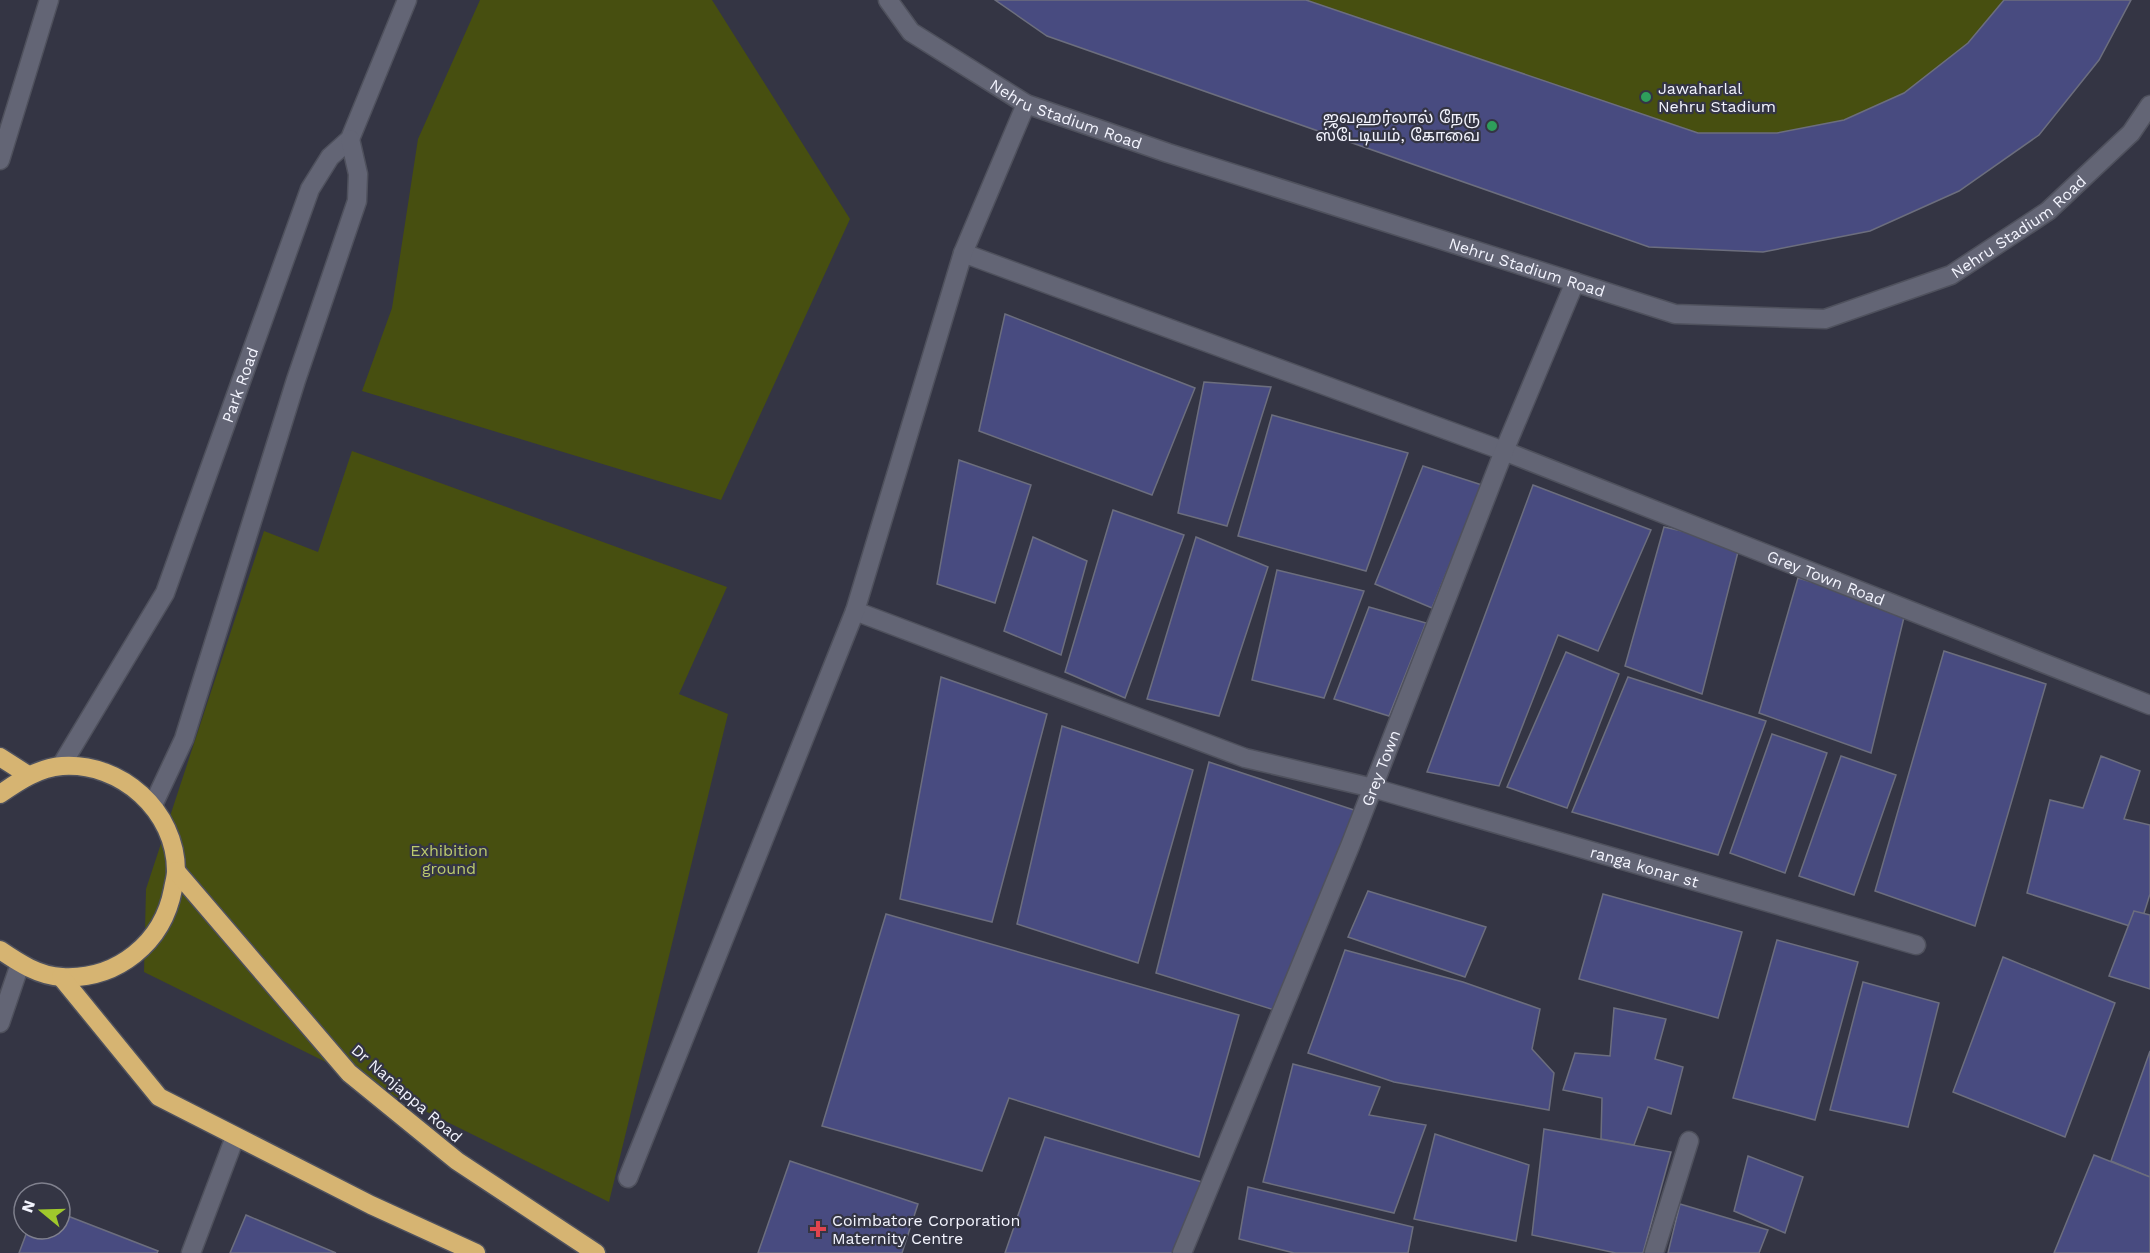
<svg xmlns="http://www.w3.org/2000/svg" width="2150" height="1253" viewBox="0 0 2150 1253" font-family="'Work Sans','Noto Sans Tamil',sans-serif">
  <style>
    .green { fill: #474f10 }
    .building { fill: #484b80; stroke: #6c6e7e; stroke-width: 1.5 }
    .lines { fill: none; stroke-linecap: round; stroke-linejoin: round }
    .street-casing { stroke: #4f515d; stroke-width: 21 }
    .secondary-casing { stroke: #4f515d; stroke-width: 21 }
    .highway-casing { stroke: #4f515d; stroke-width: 21 }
    .street { stroke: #636575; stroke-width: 18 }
    .secondary { stroke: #636575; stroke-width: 18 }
    .highway { stroke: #d6b472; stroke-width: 18 }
    .leisure-dot { fill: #2e9e5b; stroke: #343544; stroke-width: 2 }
    .health-dot { fill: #e0444e; stroke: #343544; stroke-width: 2 }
    .labels { text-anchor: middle; stroke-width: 4.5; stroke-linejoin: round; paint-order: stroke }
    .poi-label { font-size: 16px; fill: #f3f4fe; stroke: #343544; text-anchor: start }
    .street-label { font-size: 16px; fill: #f3f4fe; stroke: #343544 }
    .park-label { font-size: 16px; fill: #bbc96e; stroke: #343544 }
  </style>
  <rect width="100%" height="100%" fill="#343544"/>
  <g class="green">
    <polygon points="480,0 712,0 850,219 721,500 362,391 392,308 418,139"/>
    <polygon points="995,0 2131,0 2099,60 2039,135 1959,191 1870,231 1763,252 1649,247 1047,36"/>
    <polygon points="352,451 727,587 679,694 728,714 609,1202 144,972 146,889 264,531 318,552"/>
  </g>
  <g class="building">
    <polygon points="995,0 1306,0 1698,133 1777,133 1844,120 1904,93 1968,43 2004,0 2131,0 2099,60 2039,135 1959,191 1870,231 1763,252 1649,247 1047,36"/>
    <polygon points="1005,314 1195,388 1152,495 979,431"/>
    <polygon points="1204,382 1271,387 1227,526 1178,513"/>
    <polygon points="1272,415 1408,453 1366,571 1238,536"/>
    <polygon points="959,460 1031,485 995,603 937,584"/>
    <polygon points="1423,466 1482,485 1432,608 1375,584"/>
    <polygon points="1533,485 1651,530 1598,651 1558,635 1499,786 1427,772"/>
    <polygon points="1113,510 1184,535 1125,698 1065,672"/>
    <polygon points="1664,527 1740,544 1702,694 1625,666"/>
    <polygon points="1033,537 1087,561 1061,655 1004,631"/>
    <polygon points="1196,537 1268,567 1219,716 1147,699"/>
    <polygon points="1277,570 1364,591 1324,698 1252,680"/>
    <polygon points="1798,578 1906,609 1871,753 1759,713"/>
    <polygon points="1369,607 1426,623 1389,716 1334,699"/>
    <polygon points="1944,651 2046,684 1975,926 1875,891"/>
    <polygon points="1566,652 1619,674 1567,808 1507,787"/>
    <polygon points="941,677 1047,714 992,922 900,899"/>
    <polygon points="1628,677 1766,721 1718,855 1572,812"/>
    <polygon points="1062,726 1193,770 1138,963 1017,924"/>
    <polygon points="1772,734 1827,753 1785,873 1730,853"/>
    <polygon points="1841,756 1896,775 1854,895 1799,876"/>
    <polygon points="2101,756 2140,771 2124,819 2150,825 2150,894 2139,929 2027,893 2050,800 2083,808"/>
    <polygon points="1209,762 1363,813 1281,1012 1156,973"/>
    <polygon points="1368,891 1486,927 1465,977 1348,937"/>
    <polygon points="1603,894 1742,932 1718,1018 1579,979"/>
    <polygon points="2134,911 2150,915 2150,989 2109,976"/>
    <polygon points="886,914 1239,1015 1199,1157 1009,1098 982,1171 822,1126"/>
    <polygon points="1777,940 1858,962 1815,1120 1733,1098"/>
    <polygon points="1345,950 1463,982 1540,1009 1532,1049 1554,1073 1549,1110 1394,1082 1308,1053"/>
    <polygon points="2003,957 2115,1003 2065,1137 1953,1092"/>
    <polygon points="1863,982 1939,1003 1908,1127 1830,1110"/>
    <polygon points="1614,1008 1666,1019 1655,1059 1683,1067 1671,1114 1648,1107 1634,1145 1601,1139 1602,1098 1563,1090 1575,1053 1610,1056"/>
    <polygon points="2150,1051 2150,1177 2111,1161"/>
    <polygon points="1293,1064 1380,1087 1369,1115 1426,1125 1394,1213 1263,1182"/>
    <polygon points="1544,1129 1671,1152 1643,1253 1616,1253 1532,1235"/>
    <polygon points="1435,1134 1529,1165 1516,1241 1414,1219"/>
    <polygon points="1045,1137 1202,1182 1173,1253 1005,1253"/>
    <polygon points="2094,1155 2150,1177 2150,1253 2054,1253"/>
    <polygon points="1748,1156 1803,1177 1785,1233 1734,1211"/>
    <polygon points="790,1161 918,1204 902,1253 758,1253"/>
    <polygon points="1248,1187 1413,1227 1408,1253 1294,1253 1239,1239"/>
    <polygon points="1680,1204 1768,1230 1759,1253 1668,1253"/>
    <polygon points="60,1213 158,1251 157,1253 19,1253 28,1229 60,1229"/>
    <polygon points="246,1215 336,1253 230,1253"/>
  </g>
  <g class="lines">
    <defs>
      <g id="street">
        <path id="s1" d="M888 0 911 32 1026 104 1168 153 1675 314 1825 319 1951 275 2048 211 2131 133 2150 105"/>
        <polyline points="0,160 49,0"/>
        <path id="s2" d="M963 253 1504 451 2150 705"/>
        <path id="s3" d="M855 611 1245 758 1373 788 1916 945"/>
        <polyline points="0,1023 20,964"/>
        <polyline points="628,1178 855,611 963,253 1026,104"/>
        <polyline points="191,1253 235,1137"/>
        <path id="s4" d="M1182 1253 1350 846 1504 451 1575 282"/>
        <polyline points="1654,1253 1689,1141"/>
      </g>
      <g id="secondary">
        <path id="s5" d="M61 766 165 593 310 189 330 157 350 139 407 0"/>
        <polyline points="153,805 184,739 296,380 357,201 358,174 350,139"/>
      </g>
      <g id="highway">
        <polyline points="0,757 28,775"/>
        <path d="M0 794C19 781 38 768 62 766 121 762 176 811 176 871 176 877 174 883 173 889 163 943 117 980 62 977 39 976 19 963 0 950"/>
        <polyline points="176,871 349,1073 457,1161 596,1253"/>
        <polyline points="61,977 159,1097 371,1205 476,1253"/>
      </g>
    </defs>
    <use href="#street" class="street-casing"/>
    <use href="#secondary" class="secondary-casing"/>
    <use href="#highway" class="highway-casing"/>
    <use href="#street" class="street"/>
    <use href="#secondary" class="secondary"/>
    <use href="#highway" class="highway"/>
  </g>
  <g class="leisure-dot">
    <circle cx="1646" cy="97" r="6"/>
    <circle cx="1492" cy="126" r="6"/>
  </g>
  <path class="health-dot" d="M815 1220h6v6h6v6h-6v6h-6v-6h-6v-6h6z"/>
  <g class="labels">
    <g class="poi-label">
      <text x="1658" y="94">Jawaharlal<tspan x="1658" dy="18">Nehru Stadium</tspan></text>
      <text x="1480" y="123" text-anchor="end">ஜவஹர்லால் நேரு<tspan x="1480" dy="18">ஸ்டேடியம், கோவை</tspan></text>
      <text x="832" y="1226">Coimbatore Corporation<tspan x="832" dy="18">Maternity Centre</tspan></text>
    </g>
    <g class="street-label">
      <text dy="6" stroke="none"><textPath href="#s1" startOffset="216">Nehru Stadium Road</textPath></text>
      <text dy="6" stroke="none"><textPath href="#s1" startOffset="1224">Nehru Stadium Road</textPath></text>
      <text dy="6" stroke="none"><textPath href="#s1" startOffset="702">Nehru Stadium Road</textPath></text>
      <text dy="6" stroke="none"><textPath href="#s5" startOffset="423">Park Road</textPath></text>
      <text dy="6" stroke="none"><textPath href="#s2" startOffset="922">Grey Town Road</textPath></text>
      <text dy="6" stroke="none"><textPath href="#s4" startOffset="524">Grey Town</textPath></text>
      <text dy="6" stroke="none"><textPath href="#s3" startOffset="831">ranga konar st</textPath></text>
      <text transform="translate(407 1093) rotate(41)" y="6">Dr Nanjappa Road</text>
    </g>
    <g class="park-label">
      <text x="449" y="856">Exhibition<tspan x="449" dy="18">ground</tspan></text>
    </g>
  </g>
  <g transform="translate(42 1211) rotate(289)"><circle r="28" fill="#343544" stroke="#80818e" stroke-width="1.5"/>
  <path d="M0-4.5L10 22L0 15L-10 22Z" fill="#a0c92c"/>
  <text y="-9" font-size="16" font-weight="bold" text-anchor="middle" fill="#f3f4fe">N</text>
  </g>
</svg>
